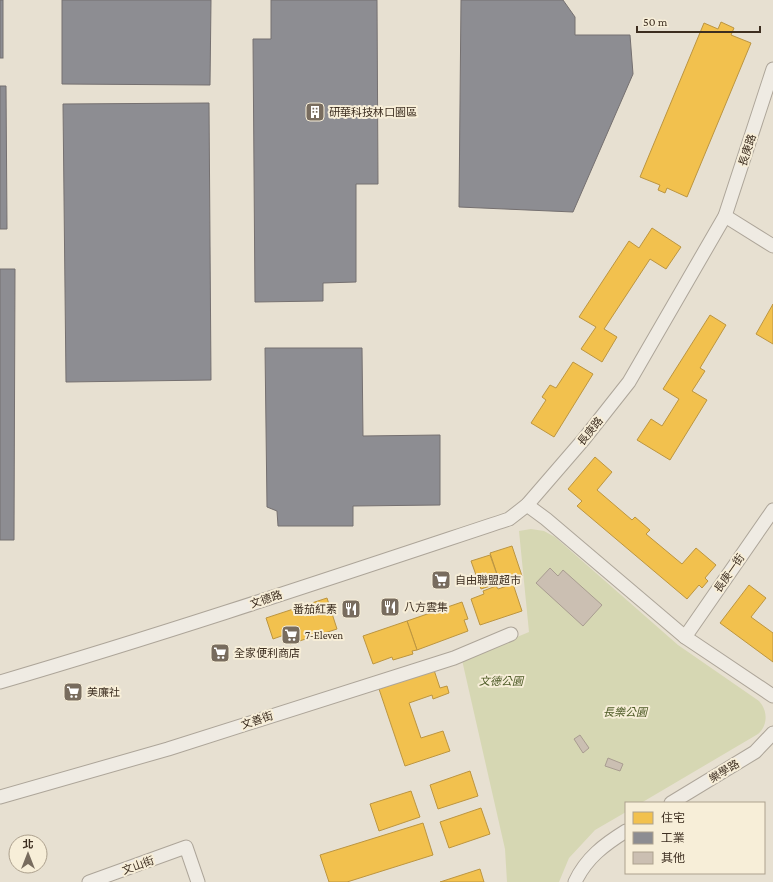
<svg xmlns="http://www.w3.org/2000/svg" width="773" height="882" viewBox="0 0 773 882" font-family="'Crimson Pro','Noto Sans TC',serif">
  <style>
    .green { fill: #d6d7b3 }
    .homes { fill: #f2c14e; stroke: #bc9540 }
    .industry { fill: #8d8d92; stroke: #757070 }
    .building { fill: #cbbfb2; stroke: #a89c90 }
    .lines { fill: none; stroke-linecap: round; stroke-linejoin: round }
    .minor-casing { stroke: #ada599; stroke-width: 15 }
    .minor { stroke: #efebe3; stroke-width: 13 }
    .labels { text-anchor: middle; stroke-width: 4; stroke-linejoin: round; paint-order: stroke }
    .poi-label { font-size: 11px; fill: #3d2e20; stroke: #f7eed8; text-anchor: start }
    .street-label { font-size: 11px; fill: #3d2e20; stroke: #f7eed8 }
    .park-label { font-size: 11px; font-style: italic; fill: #4d5a26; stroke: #f7eed8 }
  </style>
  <rect width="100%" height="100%" fill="#e7e0d1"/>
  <path class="green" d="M531 529 544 531 555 537 678 645 759 701C768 711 768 725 758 734L641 803H626V812L595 830 569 858 559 882H507L505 849 462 660 529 632 519 531Z"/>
  <g class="homes">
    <polygon points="721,22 734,28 731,35 751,43 687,197 667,188 665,193 658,190 660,185 640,177 704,23 718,29"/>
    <polygon points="652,228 681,247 666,269 650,259 604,329 617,337 602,362 581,349 596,327 579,317 629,241 639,248"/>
    <polygon points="773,304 773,344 756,334"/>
    <polygon points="710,315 726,325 700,368 705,371 692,391 707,400 670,460 637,440 651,419 662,426 679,399 663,389"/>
    <polygon points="573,362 593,374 554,437 531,423 546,400 542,397 550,385 556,388"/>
    <polygon points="595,457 612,472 597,490 632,520 635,517 650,530 646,534 682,564 696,548 716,565 705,578 708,581 702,588 699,585 687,599 577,506 582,501 568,489"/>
    <polygon points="512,546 522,576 500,583 490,553"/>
    <polygon points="490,555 500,583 481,589 471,561"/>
    <polygon points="513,584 522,611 480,625 471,599 484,594 483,591 496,586 498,589"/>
    <polygon points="749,585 766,598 751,617 773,633 773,662 720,623"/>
    <polygon points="327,598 337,629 290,644 287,634 273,639 266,618"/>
    <polygon points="462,602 468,619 464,620 468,631 417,650 407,621"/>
    <polygon points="407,621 417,650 412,651 413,654 393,660 392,657 373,664 363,636"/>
    <polygon points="434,670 440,688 447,686 449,693 433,699 432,695 409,703 421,738 443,731 450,751 405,766 379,689"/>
    <polygon points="470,771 478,796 438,809 430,785"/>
    <polygon points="411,791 420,817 379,831 370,804"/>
    <polygon points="481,808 490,834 449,848 440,822"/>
    <polygon points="423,823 433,855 347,882 329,882 320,855"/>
    <polygon points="480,869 484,882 440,882"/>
  </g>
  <g class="industry">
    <rect x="0" y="0" width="3" height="58"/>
    <polygon points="62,0 211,0 210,85 62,84"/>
    <polygon points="271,0 377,0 378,184 356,184 356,282 323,283 323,301 255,302 253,39 271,39"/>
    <polygon points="461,0 563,0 575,17 575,35 630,35 633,74 573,212 459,207"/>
    <polygon points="0,86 6,86 7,229 0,229"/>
    <polygon points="209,103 211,380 66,382 63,104"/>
    <polygon points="0,269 15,269 14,540 0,540"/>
    <polygon points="265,348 362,348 363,436 440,435 440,505 353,506 353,526 278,526 277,511 267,507"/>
  </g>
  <g class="building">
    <polygon points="550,568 558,576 563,570 602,605 583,626 536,583"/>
    <polygon points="580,735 589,748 583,753 574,739"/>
    <polygon points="608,758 623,764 620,771 605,766"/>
  </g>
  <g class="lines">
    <defs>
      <g id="minor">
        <polyline points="725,216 773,246"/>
        <polyline points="527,505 546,519 685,637 773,696"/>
        <polyline points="685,637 773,510"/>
        <path d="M0 682C171 632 340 575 509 519L527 505 584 439 629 382 725 216 773 69"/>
        <polyline points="0,797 168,749 454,658 511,634"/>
        <polyline points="671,803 755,752 773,733"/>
        <polyline points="89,882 186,847 198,882"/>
        <path d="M575 882C586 858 605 844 626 831"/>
      </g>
    </defs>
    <use href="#minor" class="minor-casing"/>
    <use href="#minor" class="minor"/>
  </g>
  <defs>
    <symbol id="building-square" viewBox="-11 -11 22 22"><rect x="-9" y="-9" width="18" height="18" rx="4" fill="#786c5e" stroke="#f7eed8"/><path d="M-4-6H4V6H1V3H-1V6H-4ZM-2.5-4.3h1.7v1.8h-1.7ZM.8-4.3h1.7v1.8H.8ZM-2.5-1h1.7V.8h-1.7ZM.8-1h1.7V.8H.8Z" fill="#fff"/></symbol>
    <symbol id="supermarket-square" viewBox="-11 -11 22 22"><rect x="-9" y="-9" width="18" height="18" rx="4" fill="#786c5e" stroke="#f7eed8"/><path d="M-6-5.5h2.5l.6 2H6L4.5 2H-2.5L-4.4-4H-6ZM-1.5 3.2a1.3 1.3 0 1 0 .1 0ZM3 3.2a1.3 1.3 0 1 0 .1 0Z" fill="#fff"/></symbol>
    <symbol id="restaurant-square" viewBox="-11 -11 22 22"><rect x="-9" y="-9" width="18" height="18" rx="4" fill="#786c5e" stroke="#f7eed8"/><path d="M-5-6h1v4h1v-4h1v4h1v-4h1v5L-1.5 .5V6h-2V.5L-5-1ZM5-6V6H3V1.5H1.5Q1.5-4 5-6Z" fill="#fff"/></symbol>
  </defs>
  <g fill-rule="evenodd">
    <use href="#building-square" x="304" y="101" width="22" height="22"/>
    <use href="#supermarket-square" x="430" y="569" width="22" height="22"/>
    <use href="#restaurant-square" x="379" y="596" width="22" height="22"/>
    <use href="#restaurant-square" x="340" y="598" width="22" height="22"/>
    <use href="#supermarket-square" x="280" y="624" width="22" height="22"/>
    <use href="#supermarket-square" x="209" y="642" width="22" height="22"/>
    <use href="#supermarket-square" x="62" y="681" width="22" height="22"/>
  </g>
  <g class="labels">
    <g class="poi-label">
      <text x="329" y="116">研華科技林口園區</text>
      <text x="455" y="584">自由聯盟超市</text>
      <text x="404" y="611">八方雲集</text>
      <text x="337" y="613" text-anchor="end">番茄紅素</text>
      <text x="305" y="639">7-Eleven</text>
      <text x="234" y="657">全家便利商店</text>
      <text x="87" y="696">美廉社</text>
    </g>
    <g class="street-label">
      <text transform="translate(747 150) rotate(-72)" y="4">長庚路</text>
      <text transform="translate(590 431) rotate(-51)" y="4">長庚路</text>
      <text transform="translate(729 573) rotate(-55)" y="4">長庚一街</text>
      <text transform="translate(266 599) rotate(-18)" y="4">文德路</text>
      <text transform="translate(257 720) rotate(-18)" y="4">文善街</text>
      <text transform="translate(724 771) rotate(-31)" y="4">樂學路</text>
      <text transform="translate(138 865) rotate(-20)" y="4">文山街</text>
    </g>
    <g class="park-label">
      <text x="501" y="685">文德公園</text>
      <text x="625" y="716">長樂公園</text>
    </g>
  </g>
  <rect x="625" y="802" width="140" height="72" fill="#f7eed8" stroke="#ada18e"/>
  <rect x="633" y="812" width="20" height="12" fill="#f2c14e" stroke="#ada18e"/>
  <text x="661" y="822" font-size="12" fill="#3d2e20">住宅</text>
  <rect x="633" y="832" width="20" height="12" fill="#8d8d92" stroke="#ada18e"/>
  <text x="661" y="842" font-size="12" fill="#3d2e20">工業</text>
  <rect x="633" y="852" width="20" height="12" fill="#cbbfb2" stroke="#ada18e"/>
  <text x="661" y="862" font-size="12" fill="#3d2e20">其他</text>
  <g transform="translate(28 854)"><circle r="19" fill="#f7eed8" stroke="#ada18e"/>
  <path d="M0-3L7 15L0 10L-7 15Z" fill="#786c5e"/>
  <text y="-6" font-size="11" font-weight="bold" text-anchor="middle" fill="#3d2e20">北</text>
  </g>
  <path d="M637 26v6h123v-6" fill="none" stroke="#3d2e20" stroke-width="2"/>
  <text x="643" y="26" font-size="12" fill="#3d2e20" stroke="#f7eed8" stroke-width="3" paint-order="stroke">50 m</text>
</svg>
